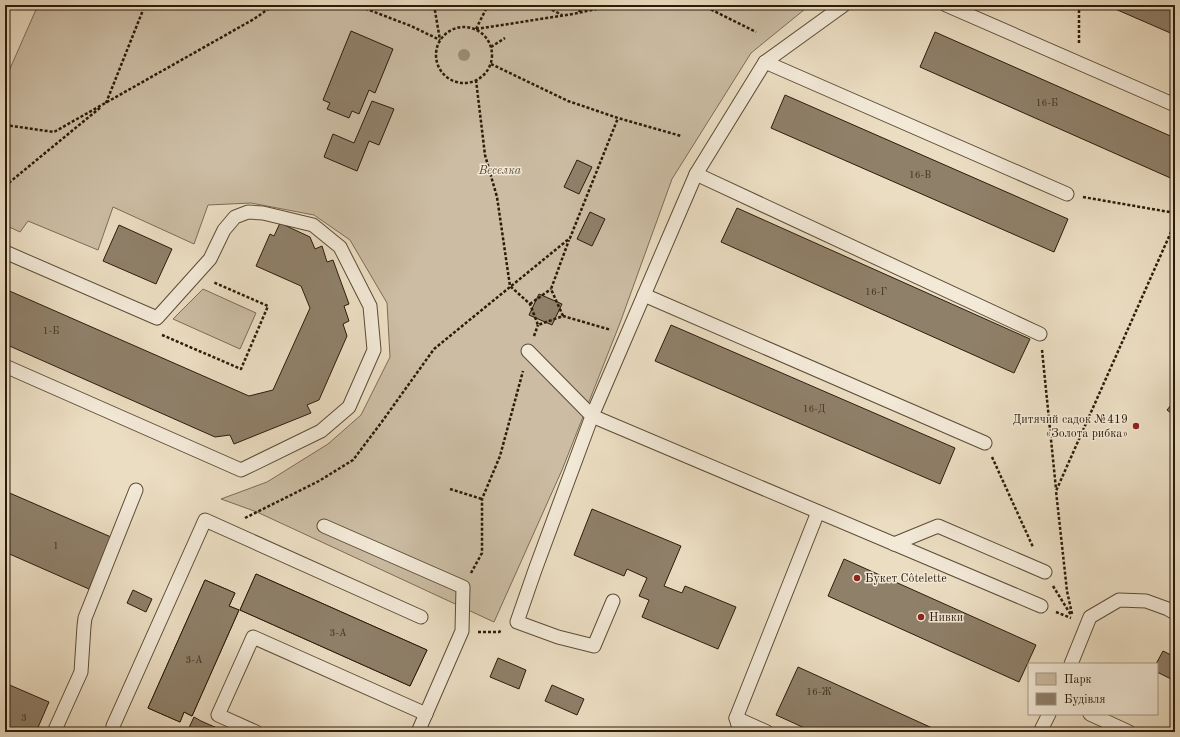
<svg xmlns="http://www.w3.org/2000/svg" width="1180" height="737" viewBox="0 0 1180 737" font-family="'Old Standard TT',serif">
  <style>
    .green { fill: #cbbca3; stroke: #7c6c56 }
    .building { fill: #8f806a; stroke: #2c1b0a }
    .lines { fill: none; stroke-linecap: round; stroke-linejoin: round }
    .service-casing { stroke: #5c4c38; stroke-width: 15 }
    .path { stroke: #2c1b0a; stroke-width: 2.5; stroke-dasharray: 3 2; stroke-linecap: butt }
    .service { stroke: #f2e9d7; stroke-width: 13 }
    .tree { fill: #9c8d76 }
    .poi-dot { fill: #8f2418; stroke: #f2e9d7; stroke-width: 1.5 }
    .labels { text-anchor: middle; stroke-width: 3; stroke-linejoin: round; paint-order: stroke }
    .number-label { font-size: 10px; fill: #453422 }
    .park-label { font-size: 12px; font-style: italic; fill: #5c4b38; stroke: #f2e9d7 }
    .poi-label { font-size: 12px; fill: #2c1b0a; stroke: #f2e9d7; text-anchor: start }
  </style>
  <rect width="100%" height="100%" fill="#ebddc2"/>
  <filter id="stains"><feTurbulence type="fractalNoise" baseFrequency=".005" numOctaves="4"/><feColorMatrix values="0 0 0 0 .2 0 0 0 0 .09 0 0 0 0 .02 0 0 0 .5 -.17"/></filter>
  <radialGradient id="worn" r=".72"><stop offset=".6" stop-color="#630" stop-opacity="0"/><stop offset="1" stop-color="#630" stop-opacity=".3"/></radialGradient>
  <g class="green">
    <polygon points="38,5 810,5 751,53 672,179 620,323 562,470 494,622 257,512 221,499 267,482 328,444 361,415 390,357 387,303 350,240 314,215 251,203 208,205 194,244 113,207 98,250 28,221 20,232 5,225 5,80"/>
    <polygon points="203,289 256,313 240,349 173,319"/>
  </g>
  <g class="building">
    <polygon points="1106,5 1175,5 1175,35"/>
    <polygon points="351,31 393,49 375,93 369,90 359,114 352,111 349,118 327,109 330,103 323,100"/>
    <polygon points="935,32 1175,138 1175,180 920,67"/>
    <polygon points="785,95 1068,219 1054,252 771,128"/>
    <polygon points="372,101 394,109 379,145 369,141 357,171 324,157 333,134 354,143"/>
    <polygon points="577,160 592,167 579,194 564,187"/>
    <polygon points="737,208 1030,339 1014,373 721,242"/>
    <polygon points="590,212 605,219 592,246 577,239"/>
    <polygon points="280,223 310,237 315,249 322,246 327,262 333,260 349,304 344,306 349,321 343,324 347,336 319,400 307,405 311,413 234,444 230,435 215,437 5,344 5,289 249,396 273,390 310,308 301,286 256,266 270,234 274,236"/>
    <polygon points="119,225 172,249 156,284 103,261"/>
    <polygon points="539,294 562,304 552,325 529,315"/>
    <polygon points="671,325 955,448 940,484 655,361"/>
    <polygon points="1175,400 1175,416 1167,410"/>
    <polygon points="5,491 111,537 89,589 5,552"/>
    <polygon points="592,509 681,546 664,586 682,593 685,586 736,607 718,649 642,617 649,600 639,596 647,578 627,569 624,576 574,555"/>
    <polygon points="844,559 1036,645 1019,682 828,596"/>
    <polygon points="256,574 427,650 410,686 240,610"/>
    <polygon points="256,574 427,650 410,686 240,610"/>
    <polygon points="205,580 235,593 229,606 239,610 192,716 184,712 180,722 148,708"/>
    <polygon points="205,580 235,593 229,606 239,610 192,716 184,712 180,722 148,708"/>
    <polygon points="133,590 152,599 146,612 127,603"/>
    <polygon points="1163,651 1175,657 1175,681 1157,672 1156,664"/>
    <polygon points="498,658 526,670 519,689 490,677"/>
    <polygon points="798,667 941,732 813,732 809,730 776,715"/>
    <polygon points="5,683 49,702 36,732 5,732"/>
    <polygon points="552,685 584,699 577,715 545,701"/>
    <polygon points="194,717 201,721 226,732 187,732"/>
  </g>
  <g class="lines">
    <defs>
      <g id="service">
        <polyline points="844,5 765,62 696,174 592,416 1041,606"/>
        <polyline points="946,5 1175,105"/>
        <polyline points="765,62 1067,194"/>
        <polyline points="696,174 1040,334"/>
        <polyline points="5,252 157,318 210,259 224,230 235,217 248,212 263,213 313,225 340,247 370,306 374,350 349,407 321,431 241,470 5,366"/>
        <polyline points="644,295 985,443"/>
        <polyline points="528,351 592,416 535,570 517,622 558,637 594,646 613,601"/>
        <polyline points="324,526 463,587 462,631 418,732"/>
        <polyline points="894,544 938,526 1045,572"/>
        <polyline points="1071,664 1090,617 1119,600 1146,601 1168,609 1175,613"/>
        <polyline points="1090,714 1129,732"/>
        <polyline points="736,718 767,732"/>
        <polyline points="54,732 81,672 84,626 85,618 136,490"/>
        <polyline points="113,732 113,726 205,520 421,617"/>
        <polyline points="256,732 218,715 253,637 426,714"/>
        <polyline points="740,732 736,718 818,512"/>
        <polyline points="1040,732 1049,714"/>
      </g>
    </defs>
    <use href="#service" class="service-casing"/>
    <g class="path">
      <polyline points="356,5 411,26 440,40"/>
      <polyline points="434,5 440,40"/>
      <polyline points="543,5 562,15"/>
      <polyline points="702,5 756,32"/>
      <polyline points="1079,5 1079,44"/>
      <polyline points="579,12 583,5"/>
      <circle cx="464" cy="55" r="28"/>
      <polyline points="476,29 573,14 615,5"/>
      <polyline points="476,29 488,5"/>
      <polyline points="491,47 505,38"/>
      <polyline points="491,64 568,101 618,118 681,136"/>
      <polyline points="476,80 485,155 497,197 510,286 530,304 538,325 563,316 611,330"/>
      <polyline points="106,103 145,5"/>
      <polyline points="5,125 54,132 254,19 274,5"/>
      <polyline points="5,186 101,107"/>
      <polyline points="1083,197 1175,213"/>
      <polyline points="530,304 551,289"/>
      <polyline points="563,316 551,289 569,240"/>
      <polyline points="162,335 241,369 268,306 213,282"/>
      <polyline points="534,336 538,325"/>
      <polyline points="1042,350 1056,489"/>
      <polyline points="992,457 1033,547"/>
      <polyline points="450,489 482,499"/>
      <polyline points="245,518 319,481 353,460 381,423 434,349 570,238 618,118"/>
      <polyline points="471,573 482,553 482,499 500,456 523,371"/>
      <polyline points="1053,586 1071,615"/>
      <polyline points="1056,612 1071,618"/>
      <polyline points="1072,614 1067,591 1056,491 1175,223"/>
      <polyline points="478,632 499,632 502,630"/>
    </g>
    <use href="#service" class="service"/>
  </g>
  <circle class="tree" cx="464" cy="55" r="6"/>
  <g class="poi-dot">
    <circle cx="1136" cy="426" r="4"/>
    <circle cx="857" cy="578" r="4"/>
    <circle cx="921" cy="617" r="4"/>
  </g>
  <g class="labels">
    <g class="number-label">
      <text x="1047" y="106">16-Б</text>
      <text x="920" y="178">16-В</text>
      <text x="876" y="295">16-Г</text>
      <text x="51" y="334">1-Б</text>
      <text x="814" y="412">16-Д</text>
      <text x="56" y="549">1</text>
      <text x="338" y="636">3-А</text>
      <text x="194" y="663">3-А</text>
      <text x="819" y="695">16-Ж</text>
      <text x="24" y="721">3</text>
    </g>
    <g class="park-label">
      <text x="500" y="174">Веселка</text>
    </g>
    <g class="poi-label">
      <text x="1128" y="423" text-anchor="end">Дитячий садок №419<tspan x="1128" dy="14">«Золота рибка»</tspan></text>
      <text x="865" y="582">Букет Côtelette</text>
      <text x="929" y="621">Нивки</text>
    </g>
  </g>
  <rect width="1180" height="737" fill="none" stroke="#ebddc2" stroke-width="20"/>
  <rect x="6" y="6" width="1168" height="725" fill="none" stroke="#2c1b0a" stroke-width="2"/>
  <rect x="10" y="10" width="1160" height="717" fill="none" stroke="#2c1b0a"/>
  <rect x="1028" y="663" width="130" height="52" fill="#f2e9d7" stroke="#a39785"/>
  <rect x="1036" y="673" width="20" height="12" fill="#cbbca3" stroke="#a39785"/>
  <text x="1064" y="683" font-size="12" fill="#2c1b0a">Парк</text>
  <rect x="1036" y="693" width="20" height="12" fill="#8f806a" stroke="#a39785"/>
  <text x="1064" y="703" font-size="12" fill="#2c1b0a">Будівля</text>
  <rect width="100%" height="100%" filter="url(#stains)"/>
  <rect width="100%" height="100%" fill="url(#worn)"/>
</svg>
